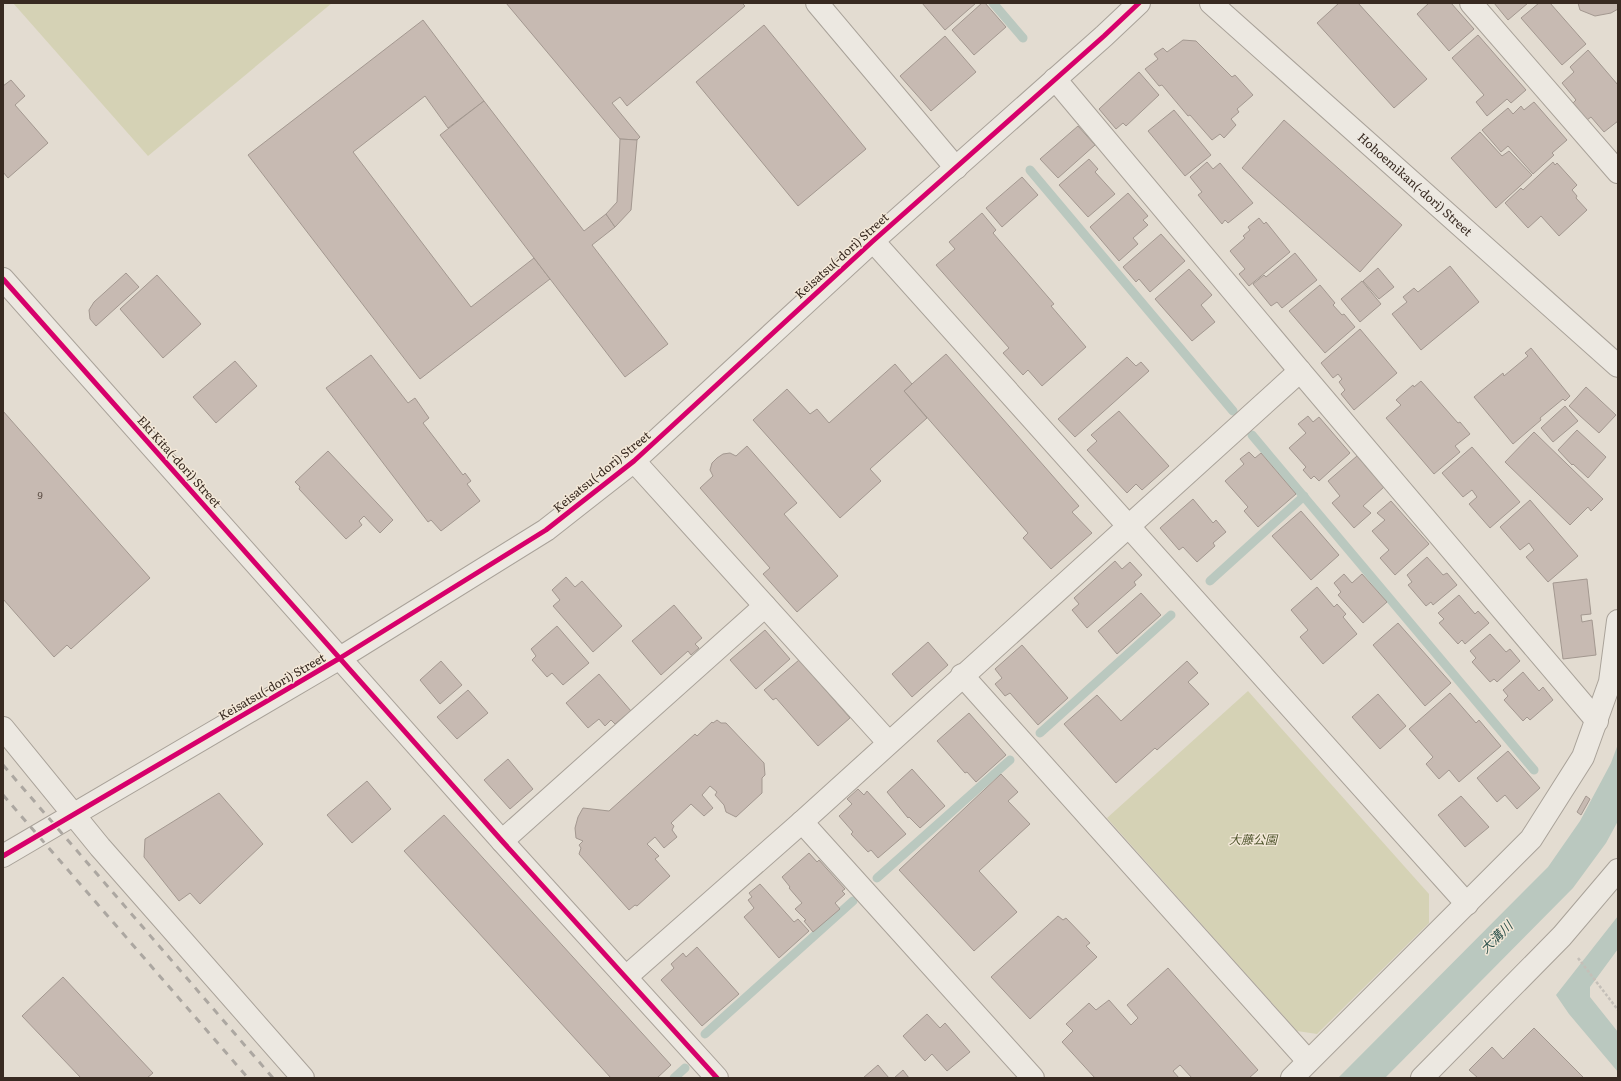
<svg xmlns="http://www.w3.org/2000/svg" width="1621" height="1081" viewBox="0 0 1621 1081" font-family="Literata,'Noto Sans JP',serif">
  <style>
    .green { fill: #d5d2b5 }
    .water { fill: #bac8bf }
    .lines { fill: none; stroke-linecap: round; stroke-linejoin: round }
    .stream { stroke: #bac8bf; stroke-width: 9 }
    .building { fill: #c7bab2; stroke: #a39890 }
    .minor-casing { stroke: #a9a299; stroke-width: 24 }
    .path { stroke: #c4bfb8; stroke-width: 2.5; stroke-dasharray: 3 2; stroke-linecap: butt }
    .minor { stroke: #ece8e1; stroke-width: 22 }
    .rail { stroke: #aca7a1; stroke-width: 3; stroke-dasharray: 7 7; stroke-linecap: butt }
    .cycleway-casing { stroke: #f3e8d8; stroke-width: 8 }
    .cycleway { stroke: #d6006c; stroke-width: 5 }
    .labels { text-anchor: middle; stroke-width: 3; stroke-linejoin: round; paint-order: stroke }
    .number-label { font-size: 10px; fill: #5c4e45 }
    .street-label { font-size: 12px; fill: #382a21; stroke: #f3e8d8 }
    .park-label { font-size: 12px; font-style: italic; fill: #4d532a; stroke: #f3e8d8 }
    .water-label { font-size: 13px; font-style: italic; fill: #325650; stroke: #f3e8d8 }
  </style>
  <rect width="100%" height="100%" fill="#e3dcd1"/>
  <g class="green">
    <polygon points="13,3 332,3 148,156"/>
    <polygon points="1248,691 1429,894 1429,923 1317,1034 1297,1031 1107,818"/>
  </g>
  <g class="water">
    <polygon points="1618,744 1618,821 1606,843 1573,888 1385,1078 1338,1078 1548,867 1580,821 1611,763"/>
    <polygon points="1618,916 1618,949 1590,987 1590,997 1618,1032 1618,1072 1569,1014 1556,995"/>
  </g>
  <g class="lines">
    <g class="stream">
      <polyline points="993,3 1023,38"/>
      <polyline points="1030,170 1233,411"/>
      <polyline points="1252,435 1534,770"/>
      <polyline points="1210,581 1304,496"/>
      <polyline points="1040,733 1171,615"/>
      <polyline points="877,878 1010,760"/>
      <polyline points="705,1034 853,901"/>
      <polyline points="674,1078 685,1068"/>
    </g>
  </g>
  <g class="building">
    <polygon points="506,3 742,3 745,6 627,106 620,97 612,103 640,137 637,140 620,139"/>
    <polygon points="922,3 976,3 945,30"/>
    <polygon points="982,3 985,3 1006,27 974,55 952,30"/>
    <polygon points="1339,3 1358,3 1427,79 1394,108 1317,23"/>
    <polygon points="1429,3 1451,3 1474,29 1449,51 1417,14"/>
    <polygon points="1494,3 1528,3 1508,20"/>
    <polygon points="1539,3 1550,3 1586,44 1562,65 1521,18"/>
    <polygon points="1578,3 1618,3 1618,9 1611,13 1595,16 1580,10"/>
    <polygon points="423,20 484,101 448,128 425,96 353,152 471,307 534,258 550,279 420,379 248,155"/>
    <polygon points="764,25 866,149 798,206 696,82"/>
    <polygon points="1478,35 1526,90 1511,103 1507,99 1487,116 1476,102 1484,95 1452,58"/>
    <polygon points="945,36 976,72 931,111 900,76"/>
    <polygon points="1183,40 1196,41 1232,77 1235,75 1253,95 1237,109 1239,112 1231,119 1236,125 1224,138 1220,134 1212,140 1190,115 1188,116 1162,85 1159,86 1145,69 1158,59 1154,54 1163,48 1167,52"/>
    <polygon points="1588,50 1618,85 1618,121 1604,132 1591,117 1587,120 1573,103 1576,100 1562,83 1574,72 1570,67"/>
    <polygon points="1139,72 1159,95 1126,126 1123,123 1116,129 1099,109"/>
    <polygon points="11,80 25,96 15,105 48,143 8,178 3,172 3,86"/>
    <polygon points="484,101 584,231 606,214 615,227 592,245 668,344 625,377 440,135"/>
    <polygon points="1534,102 1567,140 1552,153 1554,155 1533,174 1508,146 1501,152 1482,130 1508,108 1513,114 1521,106 1524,110"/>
    <polygon points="1174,110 1211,155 1185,176 1148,131"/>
    <polygon points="1284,120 1402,225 1360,272 1242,168"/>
    <polygon points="1078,126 1095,145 1058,178 1040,159"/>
    <polygon points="1480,132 1502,156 1509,151 1532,175 1496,208 1451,158"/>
    <polygon points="620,139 637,140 631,210 615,227 606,214 617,202"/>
    <polygon points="1089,159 1098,169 1095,172 1115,194 1088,217 1059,185"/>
    <polygon points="1207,162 1213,169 1220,163 1253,203 1228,223 1225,220 1222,224 1198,195 1202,192 1190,177"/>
    <polygon points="1553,162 1555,165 1557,163 1577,185 1572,190 1577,196 1576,198 1587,210 1559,236 1541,216 1528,228 1505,203 1521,188 1523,190"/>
    <polygon points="1022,177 1038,195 1002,227 986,208"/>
    <polygon points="1128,193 1148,216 1143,220 1148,225 1133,238 1138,244 1119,261 1090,227"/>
    <polygon points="982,213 996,230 993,233 1054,304 1051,306 1086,347 1042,386 1028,370 1023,375 1003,353 1009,348 936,265 955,249 949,242"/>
    <polygon points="1259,218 1264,224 1266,222 1290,252 1249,286 1239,274 1245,269 1230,251 1245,238 1243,236 1250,230 1248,227"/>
    <polygon points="1161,234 1185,261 1150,292 1139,279 1136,282 1123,267"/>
    <polygon points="1295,253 1317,280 1282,308 1277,302 1271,306 1253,284 1264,275 1266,277"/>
    <polygon points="1450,266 1479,302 1421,350 1392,314 1407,302 1403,297 1414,288 1418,292"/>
    <polygon points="1378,268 1394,287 1379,299 1363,281"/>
    <polygon points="1189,269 1212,295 1201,305 1215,322 1192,341 1155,299"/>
    <polygon points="126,273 139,287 96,326 90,319 89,310 94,302"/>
    <polygon points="157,275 201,324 163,358 120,309"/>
    <polygon points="1362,281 1381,304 1360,322 1341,299"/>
    <polygon points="1320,285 1335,303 1333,305 1342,315 1344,314 1355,327 1325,353 1289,311"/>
    <polygon points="1360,329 1397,373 1354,410 1341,394 1345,390 1339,382 1342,379 1338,374 1333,378 1321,363"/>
    <polygon points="1531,348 1570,396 1565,401 1563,399 1540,418 1541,420 1513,444 1474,397 1503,373 1504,376 1528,356 1525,353"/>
    <polygon points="946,354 1079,506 1072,512 1092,533 1051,569 1023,538 1028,533 904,391"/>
    <polygon points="371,355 408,403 415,398 429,418 423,423 463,475 465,473 471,481 467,484 480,501 441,531 431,520 428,522 326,388"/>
    <polygon points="1127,357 1136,366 1141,362 1149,371 1075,437 1058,419"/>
    <polygon points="235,361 257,386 216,423 193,397"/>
    <polygon points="895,364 912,384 904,391 927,418 870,469 881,481 840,518 753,420 787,389 810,414 817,409 829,423"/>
    <polygon points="1421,381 1458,423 1460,422 1470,434 1455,446 1460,452 1434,474 1386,418 1401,405 1396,400 1413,385 1414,387"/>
    <polygon points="1586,387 1616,415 1599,433 1569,406"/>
    <polygon points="1565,406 1578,421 1553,442 1541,428"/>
    <polygon points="3,411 150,578 71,649 67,645 54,657 3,599"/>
    <polygon points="1119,411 1169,466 1142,490 1136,484 1127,493 1087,450 1097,441 1091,435"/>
    <polygon points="1308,416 1313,422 1319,417 1350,453 1319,481 1314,476 1311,479 1303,470 1306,467 1289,448 1306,433 1298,424"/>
    <polygon points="1577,430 1606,457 1588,478 1573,464 1572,465 1558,450"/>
    <polygon points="1534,432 1603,499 1591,511 1588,507 1570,525 1505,462"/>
    <polygon points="747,446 797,503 784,514 838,576 797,612 763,574 770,568 700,488 713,476 710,470 712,463 717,458 723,454 730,453 736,456"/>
    <polygon points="1472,447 1520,502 1490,528 1469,504 1477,497 1472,490 1463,497 1442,473"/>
    <polygon points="328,451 393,520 380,533 364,516 359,521 362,525 346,539 299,489 300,487 295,482"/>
    <polygon points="1249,452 1255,458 1261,453 1296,494 1258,527 1244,511 1248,507 1225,481 1244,464 1240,459"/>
    <polygon points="1357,456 1384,487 1363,506 1371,513 1354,528 1332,503 1340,496 1328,481"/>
    <polygon points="1193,499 1213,523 1216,520 1226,532 1213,543 1215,546 1197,562 1183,547 1179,550 1160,528"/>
    <polygon points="1530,500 1578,556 1548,582 1526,557 1534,550 1529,543 1520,550 1500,527"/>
    <polygon points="1391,501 1429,544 1395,575 1380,558 1389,550 1372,531 1385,520 1377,513"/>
    <polygon points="1301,511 1339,555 1311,580 1272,536"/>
    <polygon points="1427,557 1443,575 1447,573 1457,585 1433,605 1431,602 1426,606 1408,585 1412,582 1407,575"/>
    <polygon points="1115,561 1122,569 1130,562 1142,575 1134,582 1136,585 1087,628 1072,610 1079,604 1074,598"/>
    <polygon points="1344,574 1352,583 1362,574 1387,602 1363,623 1338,595 1341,592 1334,583"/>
    <polygon points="566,577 575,587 582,581 622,626 593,652 553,606 560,600 552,590"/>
    <polygon points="1587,579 1591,614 1581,615 1582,622 1592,620 1596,655 1563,659 1553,583"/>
    <polygon points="1317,587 1334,607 1337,604 1346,614 1343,617 1357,634 1323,664 1300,637 1308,630 1291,610"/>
    <polygon points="1141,593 1161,615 1117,654 1098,631"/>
    <polygon points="1459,595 1475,614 1478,611 1489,623 1465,644 1462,640 1458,644 1439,623 1444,619 1438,613"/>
    <polygon points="674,605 702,638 695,644 699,648 691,655 688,651 661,675 632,641"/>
    <polygon points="1398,623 1451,683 1425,706 1373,645"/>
    <polygon points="557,626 589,663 563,685 552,673 547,677 532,660 536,656 531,649"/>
    <polygon points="765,630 790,659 756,689 730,660"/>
    <polygon points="1490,634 1506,652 1510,649 1520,661 1497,682 1494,679 1490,682 1472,662 1476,658 1470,651"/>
    <polygon points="928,642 948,665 912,697 892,674"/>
    <polygon points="1022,645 1068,698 1038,725 1010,693 1005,696 995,684 1002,678 995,669"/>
    <polygon points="799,660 850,718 818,746 776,698 773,700 764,690"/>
    <polygon points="441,661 462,685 440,704 420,680"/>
    <polygon points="1187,661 1198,673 1188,682 1209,704 1157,750 1155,748 1116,783 1064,724 1097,695 1121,721"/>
    <polygon points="1523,672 1539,691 1543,687 1553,700 1530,720 1527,717 1523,721 1504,700 1508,696 1503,690"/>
    <polygon points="599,674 631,711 615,724 611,720 605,726 599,719 588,728 566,703"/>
    <polygon points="468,690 488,713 457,739 437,717"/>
    <polygon points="1450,693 1476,723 1479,720 1501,746 1459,782 1449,770 1439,779 1426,764 1433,757 1409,729"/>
    <polygon points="1378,694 1406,726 1380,749 1352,717"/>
    <polygon points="969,713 1006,755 976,782 967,772 965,773 937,741"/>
    <polygon points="717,720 721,723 726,723 764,763 765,775 762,778 762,793 736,817 726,812 724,805 715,795 717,792 710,786 702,795 713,808 704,816 691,804 671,823 674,826 672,830 677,837 664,848 655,837 647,844 659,856 655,859 670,876 637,906 635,905 629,910 579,854 581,848 579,845 583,841 576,838 575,828 578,817 583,808 609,811 695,734 697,736 712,722 713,723"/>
    <polygon points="1508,751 1540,788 1517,809 1505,795 1497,802 1477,778"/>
    <polygon points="508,759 533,789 510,809 484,780"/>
    <polygon points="912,769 945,806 920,828 909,817 908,818 887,792"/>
    <polygon points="1001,774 1018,792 1008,801 1030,824 979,871 1017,912 974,951 899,870"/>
    <polygon points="367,781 391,809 352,843 327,815"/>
    <polygon points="858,789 864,795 867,791 906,834 878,858 871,850 868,852 851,834 853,832 839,816 852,804 847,799"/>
    <polygon points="219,793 263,844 200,904 190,893 179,901 144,857 145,839"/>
    <polygon points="1461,796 1489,827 1465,847 1438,815"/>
    <polygon points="1586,796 1590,799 1581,815 1577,812"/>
    <polygon points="444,815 671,1065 657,1078 611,1078 404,851"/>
    <polygon points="809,853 817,862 819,860 845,889 842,891 845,894 835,903 840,909 813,932 804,921 806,920 795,909 802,903 789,888 790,887 782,877"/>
    <polygon points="760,884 794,922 798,919 809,931 779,958 744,917 754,908 748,900 752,897 749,893"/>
    <polygon points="1058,916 1063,920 1066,918 1090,943 1086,946 1097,957 1030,1019 991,977"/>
    <polygon points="697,947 739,994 702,1026 661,980 674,968 671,964 683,953 686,957"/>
    <polygon points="1168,968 1258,1070 1249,1078 1192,1078 1180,1065 1173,1071 1179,1078 1095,1078 1062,1042 1073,1031 1066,1024 1089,1003 1096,1010 1109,1000 1131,1025 1138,1018 1127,1005"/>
    <polygon points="63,977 153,1073 147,1078 81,1078 22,1016"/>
    <polygon points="927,1014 940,1028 945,1023 970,1052 947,1071 932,1054 925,1061 903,1036"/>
    <polygon points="1534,1028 1584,1078 1478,1078 1469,1070 1492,1047 1503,1059"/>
    <polygon points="878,1065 889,1078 863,1078"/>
    <polygon points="903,1070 909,1078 894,1078"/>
  </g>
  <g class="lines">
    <defs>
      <g id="minor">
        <polyline points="817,3 956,168"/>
        <path id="s1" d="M1211 3 1618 366"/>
        <polyline points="1471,3 1618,172"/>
        <polyline points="1055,79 1300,371 1597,721"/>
        <polyline points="873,241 1467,904"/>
        <polyline points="3,279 502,841 717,1078"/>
        <polyline points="634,461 888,742"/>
        <polyline points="962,675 1308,1061"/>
        <polyline points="3,728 100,847 303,1078"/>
        <polyline points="802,822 1033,1078"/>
        <polyline points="502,841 765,606"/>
        <polyline points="3,856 340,658 546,530 634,461 873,241 1104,36 1139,3"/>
        <polyline points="626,977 802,822 1300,371"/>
        <polyline points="1292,1078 1531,839 1583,757 1610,682 1618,621"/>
        <polyline points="1422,1078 1562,936 1618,870"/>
      </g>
    </defs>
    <use href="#minor" class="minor-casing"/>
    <polyline class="path" points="1578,958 1618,1010"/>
    <use href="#minor" class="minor"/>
    <g class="rail">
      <polyline points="3,765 273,1078"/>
      <polyline points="3,795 248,1078"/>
    </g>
    <defs>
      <g id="cycleway">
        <polyline points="3,279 502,841 717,1078"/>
        <polyline points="3,856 340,658 546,530 634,461 873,241 1104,36 1139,3"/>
      </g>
    </defs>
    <use href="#cycleway" class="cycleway-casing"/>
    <use href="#cycleway" class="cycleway"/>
  </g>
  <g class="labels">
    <g class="number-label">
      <text x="40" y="499">9</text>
    </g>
    <g class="street-label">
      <text dy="4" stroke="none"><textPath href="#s1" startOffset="273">Hohoemikan(-dori) Street</textPath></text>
      <text transform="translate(842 256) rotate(-42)" y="4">Keisatsu(-dori) Street</text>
      <text transform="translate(179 462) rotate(48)" y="4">Eki Kita(-dori) Street</text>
      <text transform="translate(602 472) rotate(-39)" y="4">Keisatsu(-dori) Street</text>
      <text transform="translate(272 687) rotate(-30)" y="4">Keisatsu(-dori) Street</text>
    </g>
    <g class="park-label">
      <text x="1253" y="844">大藤公園</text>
    </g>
    <g class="water-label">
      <text transform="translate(1496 937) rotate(-45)" y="5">大溝川</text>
    </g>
  </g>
  <rect width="1621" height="1081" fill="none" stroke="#382a21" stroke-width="8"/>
</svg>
